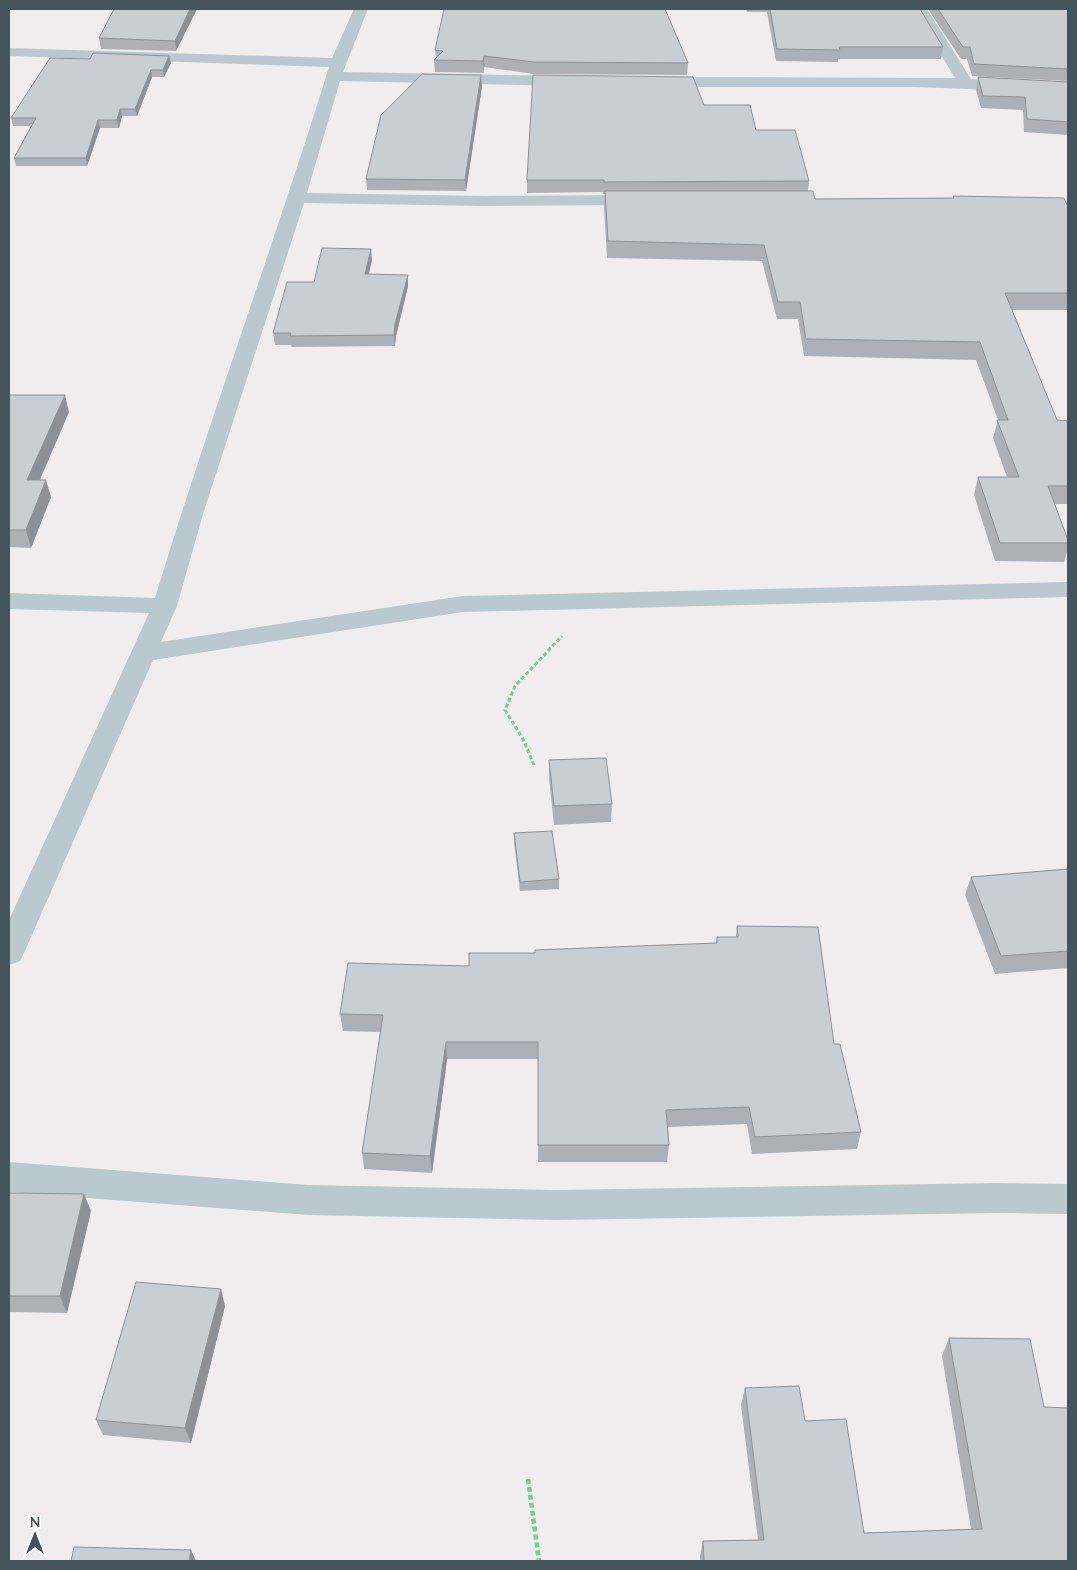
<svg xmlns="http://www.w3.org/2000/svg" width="1077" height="1570" viewBox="0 0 1077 1570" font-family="Mulish,sans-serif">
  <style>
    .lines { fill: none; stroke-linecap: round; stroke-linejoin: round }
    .path-far1 { stroke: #6cd38d; stroke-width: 3; stroke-dasharray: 4 2.5; stroke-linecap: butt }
    .path { stroke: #6cd38d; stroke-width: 4.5; stroke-dasharray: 5 3; stroke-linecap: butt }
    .minor { fill: #bac9ce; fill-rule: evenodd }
    .wall { fill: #adb1b5 }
    .shaded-wall { fill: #8d9094 }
    .building { fill: #c9ced3; stroke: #8d9094 }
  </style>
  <rect width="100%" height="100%" fill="#f0edee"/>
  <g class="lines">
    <polyline class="path-far1" points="534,765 523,739 505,710 515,686 562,636"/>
    <polyline class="path" points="528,1479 539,1561"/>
    <g class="minor">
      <path d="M354 9H368L343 72 571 76 576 78 579 81 576 84 571 86 340 81 307 193 486 196 642 195 648 196 651 200 648 204 642 205 486 206 304 203 203 514 177 606 161 642 463 596 1068 582V597L463 612 153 660 24 953 20 961 9 965V920L149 613 9 609V593L155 598C209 420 274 245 329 67L9 56V48L332 58Z"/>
      <polygon points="913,9 927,9 971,79 1068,83 1068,93 915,87 659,87 654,85 651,82 654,79 659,77 955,78"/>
      <polygon points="9,1162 308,1185 555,1190 996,1183 1068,1184 1068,1214 996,1213 555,1220 308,1215 9,1192"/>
    </g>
  </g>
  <g class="wall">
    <polygon points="114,9 197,9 176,51 101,49 99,38"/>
    <polygon points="746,9 920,9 943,47 941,59 838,59 838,62 776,61 767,12 747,12"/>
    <polygon points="928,9 1068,9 1068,81 972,76 967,59 961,59"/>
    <polygon points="435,50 688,63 687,75 534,74 484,67 484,73 435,72 434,60 436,58"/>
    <polygon points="169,56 171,63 164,77 152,77 137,116 122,116 119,128 100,128 87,166 16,166 14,158 31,126 13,126 11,118 90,59"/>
    <polygon points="978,77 1068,82 1068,135 1024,132 1023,110 981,108 976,90"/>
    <polygon points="482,86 466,191 367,190 366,179"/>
    <polygon points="704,105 756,130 809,181 808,191 815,199 953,198 953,196 1068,207 1068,310 1012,310 1057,420 1068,421 1068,504 1055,504 1068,540 1068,548 1064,562 995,561 974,495 978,477 1007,477 993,438 998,420 976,360 804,356 798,319 777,319 762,261 607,258 604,208 605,194 603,194 603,192 527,193 527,180"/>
    <polygon points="372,260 369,274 408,286 396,336 395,346 292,347 291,345 275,345 273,333 314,282"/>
    <polygon points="9,395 69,412 40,480 51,497 31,548 9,547"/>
    <polygon points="549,760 612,804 611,822 554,825 549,778"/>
    <polygon points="514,833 559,879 559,889 520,891 514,842"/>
    <polygon points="1068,869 1068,968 995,974 965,895 971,877"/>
    <polygon points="737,926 834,1044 861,1132 857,1149 752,1154 747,1124 668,1127 669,1145 667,1162 538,1162 538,1059 447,1059 432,1173 364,1169 362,1153 381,1032 343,1031 340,1014 469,966 716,943 717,937 736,937"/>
    <polygon points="9,1193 91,1211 67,1313 9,1312"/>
    <polygon points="225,1306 191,1443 103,1435 96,1420"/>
    <polygon points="949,1338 1068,1561 700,1561 700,1556 703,1541 758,1540 741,1405 745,1388 805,1421 864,1533 971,1529 942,1356"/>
  </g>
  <g class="shaded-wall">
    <polygon points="190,9 197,9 176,51 175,41"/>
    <polygon points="169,56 171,63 164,77 163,70"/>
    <polygon points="484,56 484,73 483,61"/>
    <polygon points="151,70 152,77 137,116 135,109"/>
    <polygon points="481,75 482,86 466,191 465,180"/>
    <polygon points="120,109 122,116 119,128 117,120"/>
    <polygon points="98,120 100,128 87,166 86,158"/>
    <polygon points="371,249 372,260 366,285 365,274"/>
    <polygon points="408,275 408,286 396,336 395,346 394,335 395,324"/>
    <polygon points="65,395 69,412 32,497 27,480"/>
    <polygon points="46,480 51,497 31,548 26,530"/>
    <polygon points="446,1042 447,1059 432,1173 430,1156"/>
    <polygon points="84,1194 91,1211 67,1313 60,1296"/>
    <polygon points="221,1289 225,1306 191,1443 185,1428"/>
    <polygon points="191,1550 196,1561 189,1561"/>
  </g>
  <g class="building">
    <polygon points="114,9 190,9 175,41 99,38"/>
    <polygon points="444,9 665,9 688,63 534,62 484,56 483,61 434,60 443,51 435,50"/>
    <polygon points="770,9 920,9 943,47 839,47 840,50 777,49"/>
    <polygon points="938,9 1068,9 1068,69 974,64 970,47 963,47"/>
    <polygon points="93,53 169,56 163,70 151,70 135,109 120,109 117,120 98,120 86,158 14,158 36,118 11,118 50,58 90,59"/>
    <polygon points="422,74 481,75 465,180 366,179 381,115"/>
    <polygon points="533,75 693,77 704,105 750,105 756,130 795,130 809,181 604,182 604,180 527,180"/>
    <polygon points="978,77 1068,82 1068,122 1027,119 1025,97 983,96"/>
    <polygon points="605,191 813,191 815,199 954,198 953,196 1064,198 1068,207 1068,293 1005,293 1057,420 1068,421 1068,486 1048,486 1068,540 1068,543 1000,543 978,477 1019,477 997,420 1008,420 980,342 806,339 800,302 778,302 764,245 608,241"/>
    <polygon points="322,248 371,249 365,274 408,275 395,324 394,335 290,336 291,333 273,333 287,282 314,282"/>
    <polygon points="9,395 65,395 27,480 46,480 26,530 9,530"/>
    <polygon points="606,758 612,804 554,806 549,760"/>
    <polygon points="552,831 559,879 520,882 514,833"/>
    <polygon points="1068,869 1068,951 1001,956 971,877"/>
    <polygon points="737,926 818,927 834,1044 840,1044 861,1132 755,1137 749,1107 666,1110 669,1145 538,1145 538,1042 446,1042 430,1156 362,1153 383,1015 340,1014 348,963 469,966 469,953 535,953 535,950 717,943 717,937 738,937"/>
    <polygon points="9,1193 84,1194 60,1296 9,1296"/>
    <polygon points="136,1282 221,1289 185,1428 96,1420"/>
    <polygon points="949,1338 1030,1339 1044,1407 1068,1408 1068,1561 704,1561 703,1541 764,1540 745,1388 799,1386 805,1421 846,1419 864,1533 982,1529"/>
    <polygon points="74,1547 191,1550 189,1561 71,1561"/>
  </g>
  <rect width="1077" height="1570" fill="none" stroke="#44555c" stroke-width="20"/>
  <g transform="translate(35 1535)" stroke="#ffffff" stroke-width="4" paint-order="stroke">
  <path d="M0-4L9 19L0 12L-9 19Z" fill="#44555c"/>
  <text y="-8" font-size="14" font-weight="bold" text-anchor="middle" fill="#44555c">N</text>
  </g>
</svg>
